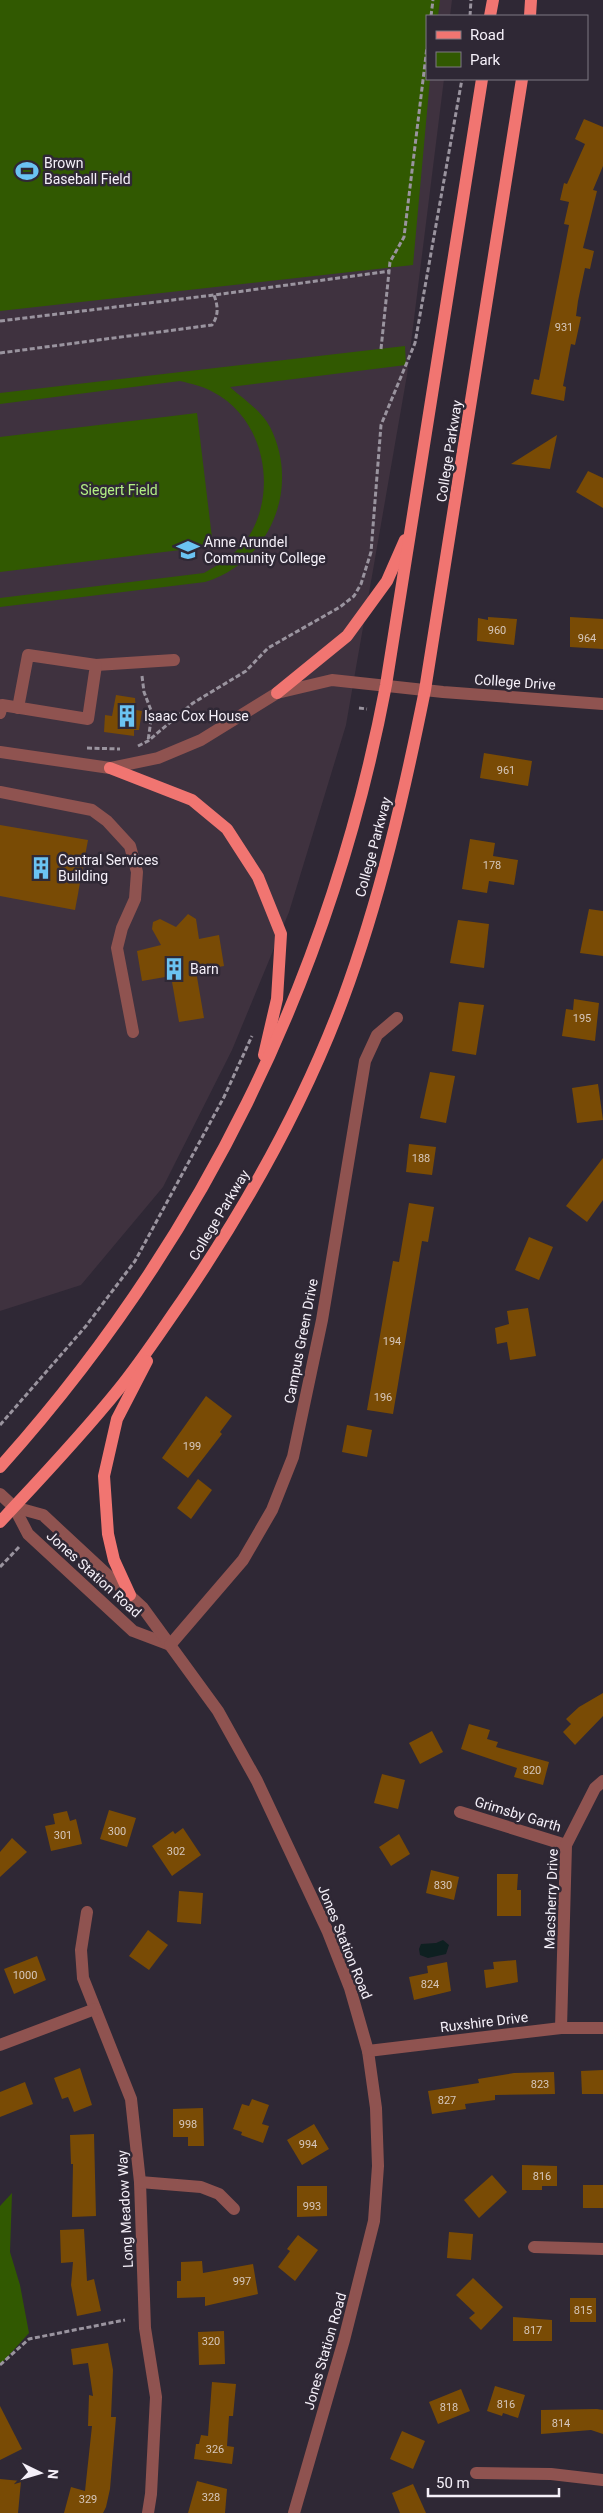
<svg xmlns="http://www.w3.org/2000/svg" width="603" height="2513" viewBox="0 0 603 2513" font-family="Roboto,sans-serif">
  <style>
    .education { fill: #3f323f }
    .green { fill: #315901 }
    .water { fill: #0e2021 }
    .building { fill: #794b05 }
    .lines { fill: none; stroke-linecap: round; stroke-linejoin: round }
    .path { stroke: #9a949f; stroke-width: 3; stroke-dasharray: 5 2.5; stroke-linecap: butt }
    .minor { stroke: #8f5350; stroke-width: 12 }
    .major { stroke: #f17571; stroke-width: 12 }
    .labels { text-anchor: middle; stroke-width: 5; stroke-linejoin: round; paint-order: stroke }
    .number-label { font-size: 11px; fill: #d6c7bc }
    .poi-label { font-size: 14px; fill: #f5f0f9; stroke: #2f2835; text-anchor: start }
    .street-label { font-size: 14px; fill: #f5f0f9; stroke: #2f2835 }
    .park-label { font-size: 14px; fill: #b2ef84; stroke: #2f2835 }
  </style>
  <rect width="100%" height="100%" fill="#2f2835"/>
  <polygon class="education" points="0,0 452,0 450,16 427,16 427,79 444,79 407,375 346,725 289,912 232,1050 163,1187 81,1285 0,1311"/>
  <g class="green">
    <polygon points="0,0 440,0 438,16 427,16 427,79 430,79 413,265 0,311"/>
    <path d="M405 346 406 365 230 387C243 399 261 410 270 427 301 488 270 562 205 582L0 607V598L204 573C222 563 242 550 252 531 277 484 262 417 213 392 203 386 192 384 180 381L0 404V393Z"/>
    <polygon points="197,413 213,546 0,572 0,437"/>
    <polygon points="12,2193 10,2252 20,2285 29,2333 0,2365 0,2206"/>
  </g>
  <polygon class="water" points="443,1940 449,1945 446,1954 428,1958 420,1955 419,1949 421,1944 436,1943"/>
  <g class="building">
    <polygon points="584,119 603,127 603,166 593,190 597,191 583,248 594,251 590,269 585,268 578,301 576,316 581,317 575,345 571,344 563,386 566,387 564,401 531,394 534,379 539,380 569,225 564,224 569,202 560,200 564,183 567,184 585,144 575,139"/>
    <polygon points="557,435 550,469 511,464"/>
    <polygon points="588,471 603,478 603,508 576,492"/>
    <polygon points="488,617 517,619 514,645 477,641 478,618 488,620"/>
    <polygon points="570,617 603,619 603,649 570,647"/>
    <polygon points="116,695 135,698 136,710 142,711 139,730 134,730 134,736 104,732 105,715 112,716"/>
    <polygon points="484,753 532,761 528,786 480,778"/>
    <polygon points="0,825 88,840 75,910 0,896"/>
    <polygon points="470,839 495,843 493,856 518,860 514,885 489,881 487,893 462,889"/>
    <polygon points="589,909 603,911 603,956 580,953"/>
    <polygon points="188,914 196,919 199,939 219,935 224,966 196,971 204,1018 179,1022 171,976 142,981 137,951 161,945 152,929 153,922 160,919 176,927"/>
    <polygon points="458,920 489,924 484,968 450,963"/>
    <polygon points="574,999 599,1003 595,1041 562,1036 566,1009 573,1010"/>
    <polygon points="459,1002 484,1005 476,1055 452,1051"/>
    <polygon points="430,1072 455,1076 446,1123 420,1118"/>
    <polygon points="598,1084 603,1120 577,1123 572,1088"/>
    <polygon points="409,1144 436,1147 432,1175 406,1172"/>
    <polygon points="603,1158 603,1200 587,1222 566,1206"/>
    <polygon points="409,1203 434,1207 428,1242 422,1241 393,1414 367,1410 393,1261 399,1262"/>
    <polygon points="529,1237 553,1247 539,1280 515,1270"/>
    <polygon points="528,1308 536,1356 510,1360 507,1342 497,1344 495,1328 509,1324 507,1311"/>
    <polygon points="206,1396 232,1416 220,1432 222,1434 188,1478 162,1458"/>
    <polygon points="347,1425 372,1430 367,1457 342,1452"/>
    <polygon points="198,1479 212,1490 191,1519 177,1508"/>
    <polygon points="603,1693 603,1716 575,1745 563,1732 571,1724 566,1719 579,1707"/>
    <polygon points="469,1724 490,1730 487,1739 498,1742 496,1747 549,1762 543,1785 514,1777 517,1768 461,1749"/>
    <polygon points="432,1731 443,1752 420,1764 409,1743"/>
    <polygon points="382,1774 405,1780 398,1809 374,1803"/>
    <polygon points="109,1810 136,1818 127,1847 100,1839"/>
    <polygon points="67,1811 70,1821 76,1819 82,1844 51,1851 45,1826 55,1824 53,1814"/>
    <polygon points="183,1828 201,1855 172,1876 152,1846 173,1831 175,1834"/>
    <polygon points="399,1834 410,1854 391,1866 379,1847"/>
    <polygon points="12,1838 27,1852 0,1877 0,1852"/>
    <polygon points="431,1870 459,1877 454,1900 426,1893"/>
    <polygon points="497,1874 518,1874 517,1890 521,1890 521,1916 497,1916"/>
    <polygon points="179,1891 203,1893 201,1924 177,1922"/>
    <polygon points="148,1930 168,1945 149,1970 129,1956"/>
    <polygon points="37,1956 46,1980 14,1994 4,1969"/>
    <polygon points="516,1960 518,1982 486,1988 484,1970 494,1969 493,1962"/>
    <polygon points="447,1962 451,1991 414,2000 409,1977 428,1973 427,1966"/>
    <polygon points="80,2068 92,2105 74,2112 68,2097 62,2099 54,2078"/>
    <polygon points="603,2070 603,2094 582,2094 581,2071"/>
    <polygon points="554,2072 555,2094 495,2095 495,2100 465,2104 466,2109 432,2114 428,2091 479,2083 478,2079 514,2073"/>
    <polygon points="25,2082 33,2104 0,2117 0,2092"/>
    <polygon points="252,2099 269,2105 262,2124 269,2126 263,2143 241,2135 242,2132 233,2129 242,2104 249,2106"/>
    <polygon points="203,2108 204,2146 188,2146 188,2137 173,2137 173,2109"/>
    <polygon points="314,2124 329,2149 302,2165 287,2140"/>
    <polygon points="94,2134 96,2216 72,2217 73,2164 71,2164 70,2135"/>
    <polygon points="522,2165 557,2166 557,2186 542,2186 542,2190 522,2190"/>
    <polygon points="492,2175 507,2192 479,2218 464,2200"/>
    <rect x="583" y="2185" width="20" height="23"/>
    <polygon points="297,2186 327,2186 327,2216 297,2217"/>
    <polygon points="84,2229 87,2281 94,2279 101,2311 77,2316 71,2285 73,2262 61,2263 60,2230"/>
    <polygon points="449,2232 473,2234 471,2260 447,2258"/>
    <polygon points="298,2235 318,2250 295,2281 278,2267 290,2251 287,2249"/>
    <polygon points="202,2261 203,2273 253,2264 258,2294 205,2306 205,2297 177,2298 177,2281 181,2281 181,2262"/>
    <polygon points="473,2278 503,2307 481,2330 469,2318 475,2313 456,2295"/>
    <rect x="570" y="2298" width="26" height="24"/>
    <polygon points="513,2317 552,2320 552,2341 513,2341"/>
    <polygon points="224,2331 225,2364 199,2365 198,2332"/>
    <polygon points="108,2343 113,2370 111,2417 116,2417 110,2489 106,2507 103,2513 64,2513 71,2487 85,2491 92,2426 88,2426 89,2395 93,2396 88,2363 73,2365 71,2349"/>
    <polygon points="212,2382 236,2384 233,2416 229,2416 227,2446 234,2447 232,2464 194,2459 196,2444 199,2444 201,2435 208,2436"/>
    <polygon points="495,2386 525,2395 518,2418 503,2413 502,2416 487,2411"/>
    <polygon points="461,2389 470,2411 438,2424 429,2402"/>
    <polygon points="0,2406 22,2449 0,2460"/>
    <polygon points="597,2409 603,2410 603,2434 591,2430 541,2434 541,2410"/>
    <polygon points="402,2431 425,2441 413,2469 390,2459"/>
    <polygon points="0,2479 21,2481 18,2513 0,2513"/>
    <polygon points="197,2481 227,2489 225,2513 188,2513"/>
    <polygon points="413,2484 426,2513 400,2513 392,2493"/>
  </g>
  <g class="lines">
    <g class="path">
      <polyline points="431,16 433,0"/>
      <polyline points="470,16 471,0"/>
      <polyline points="0,321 214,295"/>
      <polyline points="381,349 390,262 404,237 427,47"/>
      <path d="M0 353 212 325C219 315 218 306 214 295L390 271"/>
      <polyline points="142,676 144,692 152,713 148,741"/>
      <polyline points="359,708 367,709"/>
      <polyline points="138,746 148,741 193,703 246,671 268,648 340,607 354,596 361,584 371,552 381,425 415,343 462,79"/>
      <polyline points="87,748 120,749"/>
      <polyline points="0,1425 86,1326 135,1261 224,1097 252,1036"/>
      <polyline points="0,1567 20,1546"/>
      <polyline points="0,2365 29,2339 125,2320"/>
    </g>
    <g class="minor">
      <polyline points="96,665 174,660"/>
      <polyline points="0,713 2,705 88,719 96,665 28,655 18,708"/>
      <polyline points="0,752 110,768 158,758 201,740 277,693 332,680 443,692 603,704"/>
      <polyline points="0,792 92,810 107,821 130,846 137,872 135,899 122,928 117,948 133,1032"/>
      <polyline points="0,1494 14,1507 28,1534 133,1631 170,1645"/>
      <polyline points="14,1507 43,1515 143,1608 218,1711 257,1781 328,1932 350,1988 368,2051 376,2108 378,2166 374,2221 344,2340 294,2513"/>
      <polyline points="170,1645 243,1560 272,1510 293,1457 322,1320 365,1061 377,1035 397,1018"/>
      <polyline points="460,1812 566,1845"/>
      <polyline points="87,1912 81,1950 83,1978 131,2099 140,2182 145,2328 156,2397 151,2494 148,2513"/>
      <polyline points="561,2028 566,1845 595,1788 603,1781"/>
      <polyline points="0,2045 95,2009"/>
      <polyline points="368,2051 561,2028 603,2028"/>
      <polyline points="140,2182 201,2187 219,2194 234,2209"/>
      <polyline points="534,2247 603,2249"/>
      <polyline points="476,2473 551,2474 603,2480"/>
    </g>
    <g class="major">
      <polyline points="490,16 493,0"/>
      <polyline points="530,16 531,0"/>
      <polyline points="277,693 347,636 387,581 405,540"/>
      <polyline points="110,768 192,800 227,829 258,877 281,934 277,999 264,1055"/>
      <path d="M0 1467C200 1244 330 980 386 685L482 79"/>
      <path d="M0 1522C40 1479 81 1436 118 1390 141 1362 161 1331 182 1301 246 1207 303 1106 343 999 380 899 404 794 425 690L522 79"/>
      <polyline points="130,1595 114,1560 108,1534 104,1476 117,1419 147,1361"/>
    </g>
  </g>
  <defs>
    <symbol id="stadium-bare" viewBox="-9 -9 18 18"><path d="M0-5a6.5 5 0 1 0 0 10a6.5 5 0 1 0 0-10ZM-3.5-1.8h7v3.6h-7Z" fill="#6bc3f2" stroke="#2f2835" stroke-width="2.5" paint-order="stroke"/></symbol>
    <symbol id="university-bare" viewBox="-9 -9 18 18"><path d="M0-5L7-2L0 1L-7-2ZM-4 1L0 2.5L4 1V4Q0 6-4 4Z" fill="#6bc3f2" stroke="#2f2835" stroke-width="2.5" paint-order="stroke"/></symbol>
    <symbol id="building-bare" viewBox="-9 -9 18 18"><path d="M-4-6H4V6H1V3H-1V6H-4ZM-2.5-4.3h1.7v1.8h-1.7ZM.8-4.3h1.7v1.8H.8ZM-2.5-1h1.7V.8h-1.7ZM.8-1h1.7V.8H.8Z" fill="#6bc3f2" stroke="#2f2835" stroke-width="2.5" paint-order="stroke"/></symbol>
  </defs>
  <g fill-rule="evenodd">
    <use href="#stadium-bare" x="11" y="155" width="32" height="32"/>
    <use href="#university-bare" x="172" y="534" width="32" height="32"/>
    <use href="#building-bare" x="111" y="700" width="32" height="32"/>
    <use href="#building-bare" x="25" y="852" width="32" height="32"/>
    <use href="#building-bare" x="158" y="953" width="32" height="32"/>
  </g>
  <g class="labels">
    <g class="number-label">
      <text x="564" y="331">931</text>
      <text x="497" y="634">960</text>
      <text x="587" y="642">964</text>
      <text x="506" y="774">961</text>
      <text x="492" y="869">178</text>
      <text x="582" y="1022">195</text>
      <text x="421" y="1162">188</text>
      <text x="392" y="1345">194</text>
      <text x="383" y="1401">196</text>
      <text x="192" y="1450">199</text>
      <text x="532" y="1774">820</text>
      <text x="117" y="1835">300</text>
      <text x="63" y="1839">301</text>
      <text x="176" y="1855">302</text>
      <text x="443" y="1889">830</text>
      <text x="25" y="1979">1000</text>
      <text x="430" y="1988">824</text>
      <text x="540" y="2088">823</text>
      <text x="447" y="2104">827</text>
      <text x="188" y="2128">998</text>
      <text x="308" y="2148">994</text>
      <text x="542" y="2180">816</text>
      <text x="312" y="2210">993</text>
      <text x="242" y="2285">997</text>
      <text x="583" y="2314">815</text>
      <text x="533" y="2334">817</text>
      <text x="211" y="2345">320</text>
      <text x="506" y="2408">816</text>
      <text x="449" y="2411">818</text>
      <text x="561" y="2427">814</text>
      <text x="215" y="2453">326</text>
      <text x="211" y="2501">328</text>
      <text x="88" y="2503">329</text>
    </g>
    <g class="poi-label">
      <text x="44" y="168">Brown<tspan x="44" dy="16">Baseball Field</tspan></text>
      <text x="204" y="547">Anne Arundel<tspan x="204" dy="16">Community College</tspan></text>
      <text x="144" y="721">Isaac Cox House</text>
      <text x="58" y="865">Central Services<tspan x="58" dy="16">Building</tspan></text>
      <text x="190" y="974">Barn</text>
    </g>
    <g class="street-label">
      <text transform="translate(449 451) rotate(-81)" y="5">College Parkway</text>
      <text transform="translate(515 682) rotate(4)" y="5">College Drive</text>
      <text transform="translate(373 847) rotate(-75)" y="5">College Parkway</text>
      <text transform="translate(219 1215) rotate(-59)" y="5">College Parkway</text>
      <text transform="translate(301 1341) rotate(-79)" y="5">Campus Green Drive</text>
      <text transform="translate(94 1574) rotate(42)" y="5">Jones Station Road</text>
      <text transform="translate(518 1814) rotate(17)" y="5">Grimsby Garth</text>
      <text transform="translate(551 1899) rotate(-88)" y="5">Macsherry Drive</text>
      <text transform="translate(345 1942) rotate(68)" y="5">Jones Station Road</text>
      <text transform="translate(484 2022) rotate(-7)" y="5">Ruxshire Drive</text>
      <text transform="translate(125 2209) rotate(-93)" y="5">Long Meadow Way</text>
      <text transform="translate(325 2351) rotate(-74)" y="5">Jones Station Road</text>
    </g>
    <g class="park-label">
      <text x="119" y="495">Siegert Field</text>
    </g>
  </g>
  <rect x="426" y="15" width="162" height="65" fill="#2f2835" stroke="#7e7883"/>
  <rect x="436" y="31" width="25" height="8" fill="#f17571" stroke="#7e7883"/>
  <text x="470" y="40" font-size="15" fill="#f5f0f9">Road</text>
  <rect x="436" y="52" width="25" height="15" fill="#315901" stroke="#7e7883"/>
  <text x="470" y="65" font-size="15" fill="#f5f0f9">Park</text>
  <g transform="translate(40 2473) rotate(95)" stroke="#2f2835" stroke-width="4" paint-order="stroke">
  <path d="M0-4L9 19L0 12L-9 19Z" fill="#f5f0f9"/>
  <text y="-8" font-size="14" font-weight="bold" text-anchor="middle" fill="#f5f0f9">N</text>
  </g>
  <path d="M428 2488v8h131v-8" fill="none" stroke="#f5f0f9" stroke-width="2.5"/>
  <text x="436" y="2488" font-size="15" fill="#f5f0f9" stroke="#2f2835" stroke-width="4" paint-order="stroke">50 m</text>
</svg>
